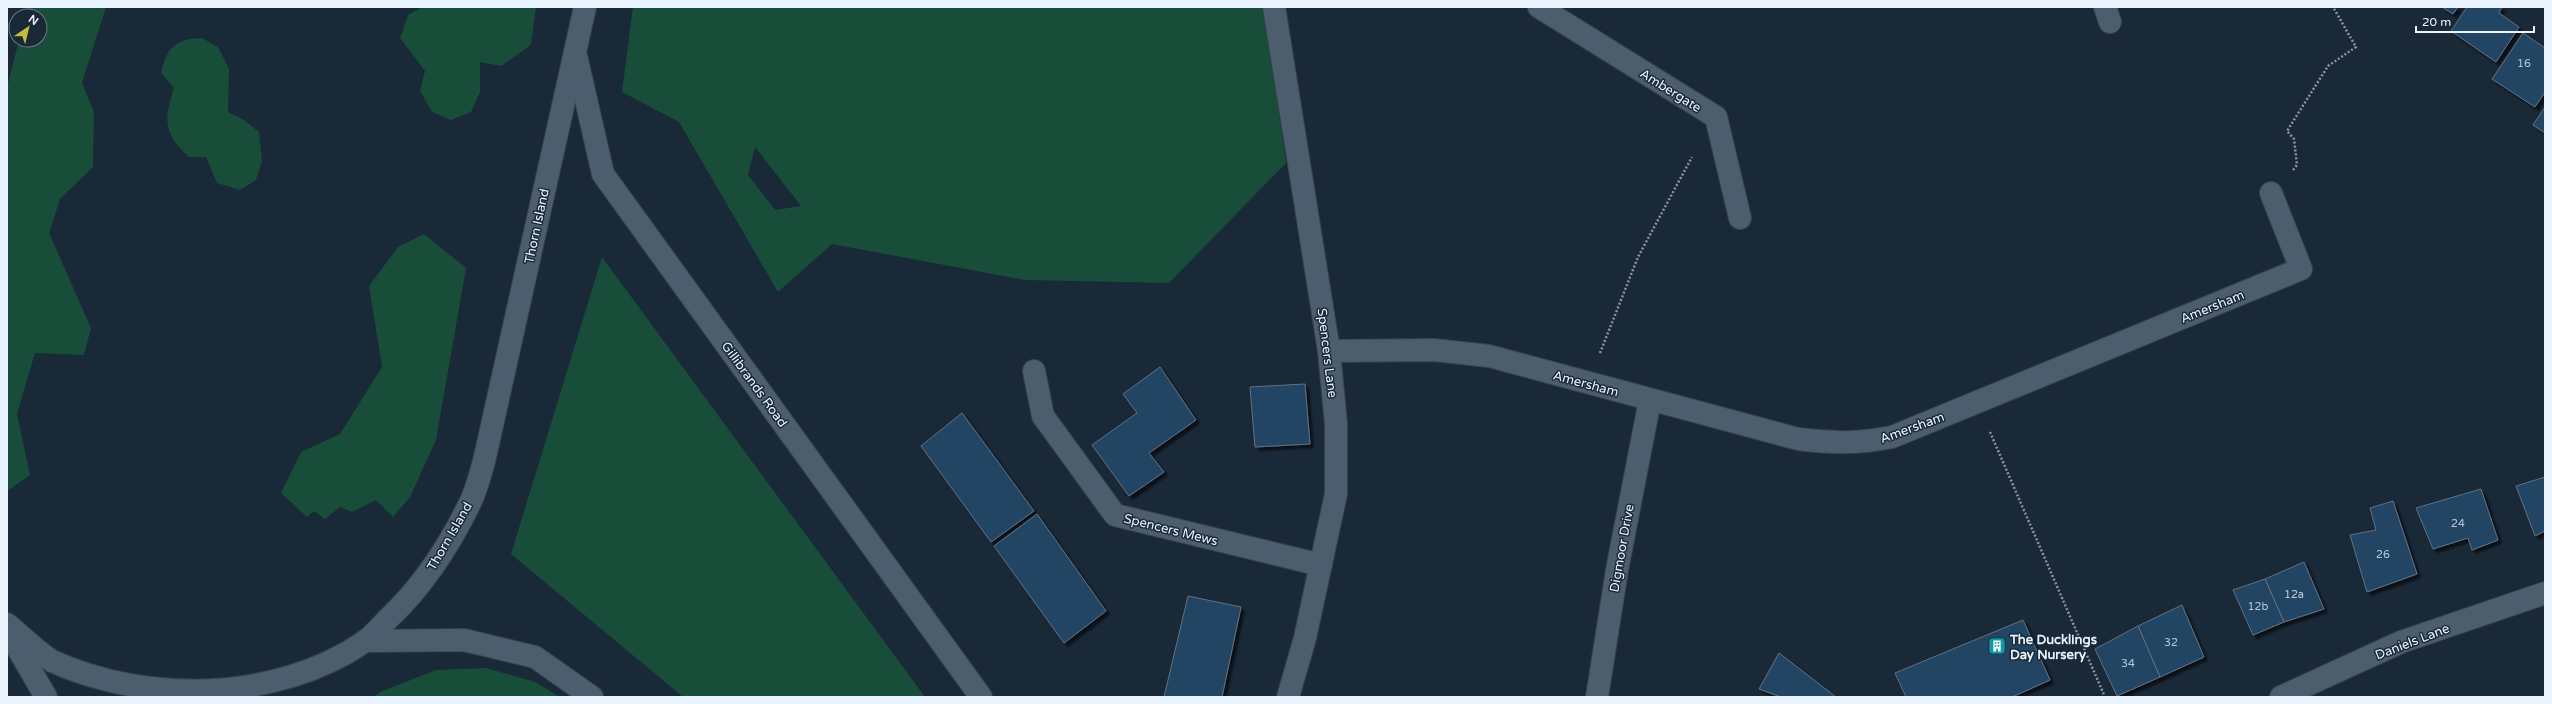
<svg xmlns="http://www.w3.org/2000/svg" width="2552" height="704" viewBox="0 0 2552 704" font-family="'Varela Round',sans-serif">
  <style>
    .green { fill: #174d39; fill-rule: evenodd }
    .building { fill: #204464; stroke: #617283; filter: url(#shadow) }
    .lines { fill: none; stroke-linecap: round; stroke-linejoin: round }
    .street-casing { stroke: #37434f; stroke-width: 24 }
    .secondary-casing { stroke: #37434f; stroke-width: 24 }
    .path { stroke: #8895a0; stroke-width: 2.5; stroke-dasharray: 2 2; stroke-linecap: butt }
    .street { stroke: #4c5d6e; stroke-width: 22 }
    .secondary { stroke: #4c5d6e; stroke-width: 22 }
    .labels { text-anchor: middle; stroke-width: 3; stroke-linejoin: round; paint-order: stroke }
    .number-label { font-size: 11px; fill: #b8c8d8 }
    .street-label { font-size: 13px; fill: #eaf4fe; stroke: #1a2937 }
    .poi-label { font-size: 13px; font-weight: bold; fill: #eaf4fe; stroke: #1a2937; text-anchor: start }
  </style>
  <defs>
    <filter id="shadow"><feDropShadow dx="3.5" dy="3.5" stdDeviation="1" flood-color="#0009"/></filter>
  </defs>
  <rect width="100%" height="100%" fill="#1a2937"/>
  <g class="green">
    <polygon points="27,7 106,7 82,83 94,112 93,167 60,199 49,233 91,328 84,355 35,353 17,414 30,475 7,491 7,87 19,40 40,40 40,16 25,16"/>
    <polygon points="422,7 536,7 531,45 501,66 480,62 480,92 471,112 451,120 432,112 420,91 425,71 400,38 408,15"/>
    <path d="M633 7H1264L1286 163 1169 283 1025 280 832 244 778 292 679 122 622 92ZM755 147 801 206 775 210 748 175Z"/>
    <path d="M202 38 218 47 229 69 228 112 244 120 259 132 262 161 256 180 240 190 217 183 206 157H189C164 134 163 121 174 88L161 73C167 47 175 39 202 38Z"/>
    <polygon points="424,234 466,268 436,440 410,497 393,517 376,500 352,512 340,507 325,519 314,511 307,517 281,493 301,452 340,434 382,367 369,286 398,247"/>
    <polygon points="602,257 925,697 683,697 511,554"/>
    <polygon points="486,668 535,682 560,697 373,697 380,692 436,670"/>
  </g>
  <g class="building">
    <polygon points="2442,7 2458,7 2453,14"/>
    <polygon points="2467,7 2502,7 2499,13 2519,27 2496,62 2451,31"/>
    <polygon points="2523,33 2545,48 2545,92 2535,107 2492,79"/>
    <polygon points="2545,107 2545,133 2533,125"/>
    <polygon points="1160,367 1196,420 1149,453 1164,472 1129,496 1092,445 1137,413 1123,394"/>
    <polygon points="1305,384 1310,444 1255,447 1250,387"/>
    <polygon points="962,413 1034,511 991,542 921,446"/>
    <polygon points="2545,477 2545,531 2535,536 2516,486"/>
    <polygon points="2481,489 2498,540 2472,550 2468,538 2433,549 2416,508"/>
    <polygon points="2393,501 2417,574 2367,592 2350,535 2376,530 2370,508"/>
    <polygon points="1037,514 1106,611 1064,643 994,546"/>
    <polygon points="2304,562 2324,609 2284,622 2265,579"/>
    <polygon points="2265,579 2284,622 2253,635 2233,590"/>
    <polygon points="1188,596 1241,607 1222,697 1164,697"/>
    <polygon points="2182,605 2204,657 2160,677 2138,626"/>
    <polygon points="2023,620 2050,680 2012,697 1906,697 1895,673"/>
    <polygon points="2138,626 2160,677 2117,696 2095,649"/>
    <polygon points="1779,653 1836,697 1781,697 1759,689"/>
  </g>
  <g class="lines">
    <defs>
      <g id="street">
        <polyline points="1274,7 1329,351 1336,424 1336,494 1305,638 1288,697"/>
        <polyline points="1539,7 1716,117 1740,218"/>
        <polyline points="2105,7 2110,22"/>
        <path d="M1329 351 1434 350 1489 356 1798 439C1832 443 1858 444 1892 437L2301 269 2271 193"/>
        <polyline points="1034,371 1043,416 1115,515 1321,565"/>
        <polyline points="1597,697 1617,570 1650,400"/>
        <polyline points="2281,697 2401,642 2545,593"/>
      </g>
      <g id="secondary">
        <polyline points="576,56 603,174 981,697"/>
        <path d="M7 624C22 636 36 651 52 661 146 704 276 702 364 642 373 636 381 626 389 618 423 586 449 546 470 503 477 489 481 472 485 457L585 7"/>
        <polyline points="7,630 46,697"/>
        <polyline points="365,641 464,640 535,657 592,697"/>
      </g>
    </defs>
    <use href="#street" class="street-casing"/>
    <use href="#secondary" class="secondary-casing"/>
    <g class="path">
      <polyline points="2293,170 2297,165 2294,139 2287,131 2328,66 2356,47 2333,7"/>
      <polyline points="1600,353 1638,257 1692,157"/>
      <polyline points="1990,432 2105,697"/>
    </g>
    <use href="#street" class="street"/>
    <use href="#secondary" class="secondary"/>
  </g>
  <defs>
    <symbol id="building-square" viewBox="-11 -11 22 22"><rect x="-9" y="-9" width="18" height="18" rx="4" fill="#0f9aa8" stroke="#1a2937"/><path d="M-4-6H4V6H1V3H-1V6H-4ZM-2.5-4.3h1.7v1.8h-1.7ZM.8-4.3h1.7v1.8H.8ZM-2.5-1h1.7V.8h-1.7ZM.8-1h1.7V.8H.8Z" fill="#fff"/></symbol>
  </defs>
  <g fill-rule="evenodd">
    <use href="#building-square" x="1987" y="636" width="20" height="20"/>
  </g>
  <g class="labels">
    <g class="number-label">
      <text x="2524" y="67">16</text>
      <text x="2458" y="527">24</text>
      <text x="2383" y="558">26</text>
      <text x="2294" y="598">12a</text>
      <text x="2258" y="610">12b</text>
      <text x="2171" y="646">32</text>
      <text x="2128" y="667">34</text>
    </g>
    <g class="street-label">
      <text transform="translate(1671 90) rotate(32)" y="5">Ambergate</text>
      <text transform="translate(536 226) rotate(-78)" y="5">Thorn Island</text>
      <text transform="translate(2212 306) rotate(-22)" y="5">Amersham</text>
      <text transform="translate(1328 353) rotate(83)" y="5">Spencers Lane</text>
      <text transform="translate(1586 383) rotate(15)" y="5">Amersham</text>
      <text transform="translate(755 384) rotate(54)" y="5">Gillibrands Road</text>
      <text transform="translate(1912 427) rotate(-20)" y="5">Amersham</text>
      <text transform="translate(1171 529) rotate(14)" y="5">Spencers Mews</text>
      <text transform="translate(449 536) rotate(-60)" y="5">Thorn Island</text>
      <text transform="translate(1621 548) rotate(-80)" y="5">Digmoor Drive</text>
      <text transform="translate(2412 641) rotate(-21)" y="5">Daniels Lane</text>
    </g>
    <g class="poi-label">
      <text x="2010" y="644">The Ducklings<tspan x="2010" dy="15">Day Nursery</tspan></text>
    </g>
  </g>
  <rect width="2552" height="704" fill="none" stroke="#eaf4fe" stroke-width="16"/>
  <g transform="translate(28 28) rotate(35)"><circle r="19" fill="#1a2937" stroke="#6d7a87"/>
  <path d="M0-3L7 15L0 10L-7 15Z" fill="#c2bd3f"/>
  <text y="-6" font-size="11" font-weight="bold" text-anchor="middle" fill="#eaf4fe">N</text>
  </g>
  <path d="M2416 26v6h118v-6" fill="none" stroke="#eaf4fe" stroke-width="2"/>
  <text x="2422" y="26" font-size="12" fill="#eaf4fe" stroke="#1a2937" stroke-width="3" paint-order="stroke">20 m</text>
</svg>
